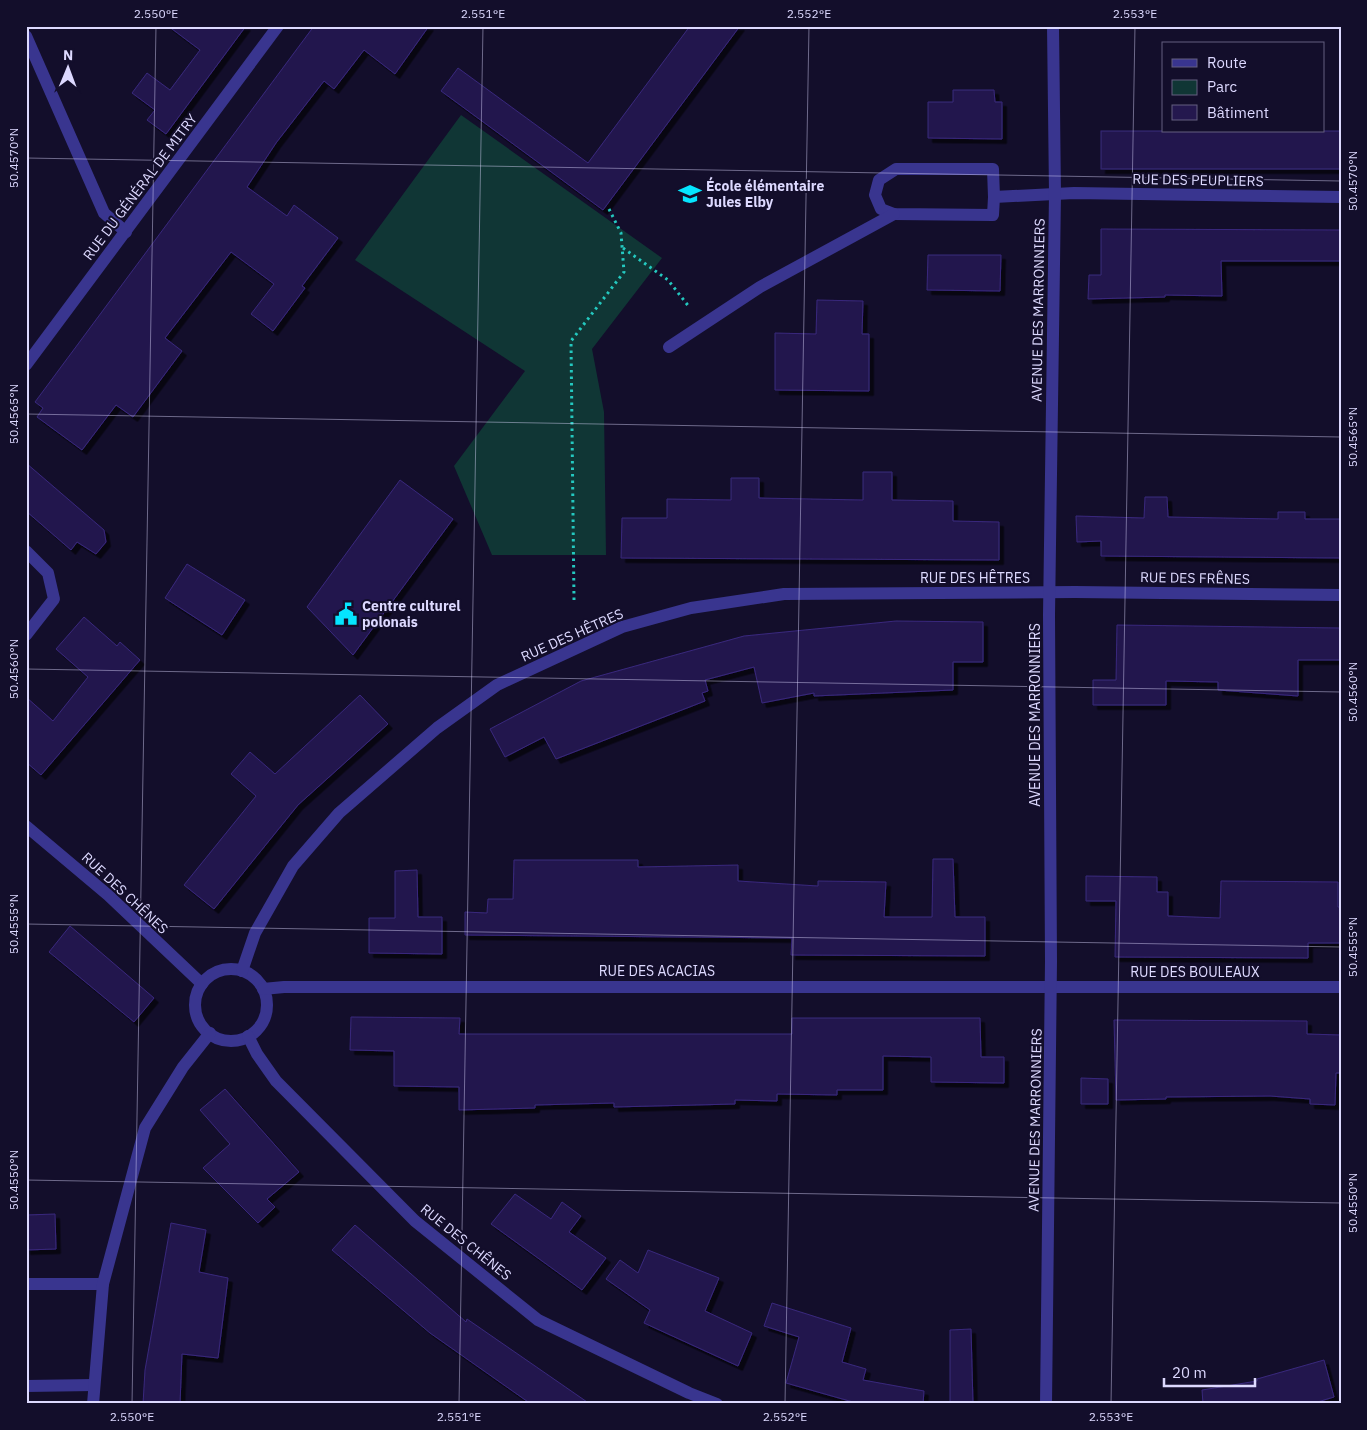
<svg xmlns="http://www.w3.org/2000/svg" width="1367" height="1430" viewBox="0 0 1367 1430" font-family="'IBM Plex Sans',sans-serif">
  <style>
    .green { fill: #103635 }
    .building { fill: #24184e; stroke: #39287d; filter: url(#shadow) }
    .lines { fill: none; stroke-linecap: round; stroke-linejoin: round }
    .path { stroke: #24c8bf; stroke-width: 3; stroke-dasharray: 2.5 4; stroke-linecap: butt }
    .minor { stroke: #39358f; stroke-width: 12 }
    .ticks { fill: none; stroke: #ddd9ff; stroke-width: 1; stroke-opacity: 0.45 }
    .labels { text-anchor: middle; stroke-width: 4; stroke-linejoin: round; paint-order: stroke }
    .street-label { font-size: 14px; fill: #ddd9ff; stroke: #130e2b }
    .poi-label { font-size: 14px; font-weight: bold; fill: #ddd9ff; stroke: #130e2b; text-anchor: start }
    .neatline { fill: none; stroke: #ddd9ff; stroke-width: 2 }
    .ticks-label { font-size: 12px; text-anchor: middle; fill: #ddd9ff }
  </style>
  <defs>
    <filter id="shadow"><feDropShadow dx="4.5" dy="4.5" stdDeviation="0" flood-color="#0009"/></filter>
  </defs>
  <rect width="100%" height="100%" fill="#130e2b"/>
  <polygon class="green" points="461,115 662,258 592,349 604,412 606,555 492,555 454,466 525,371 355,260"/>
  <g class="building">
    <polygon points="168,26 246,26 166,134 147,120 155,110 132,93 147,73 170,90 200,50"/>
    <polygon points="314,26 429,26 395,74 364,50 334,89 324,81 276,143 247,187 287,216 294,205 338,238 302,286 305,288 273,331 251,314 274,284 231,252 165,338 182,351 133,417 116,405 82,450 37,417 43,408 35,402"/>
    <polygon points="690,26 740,26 603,210 441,91 458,68 588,163"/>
    <polygon points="953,90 994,90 995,102 1002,102 1002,139 928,138 928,102 953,102"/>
    <rect x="1101" y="131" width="240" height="38"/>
    <polygon points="1101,229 1341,230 1341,261 1221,261 1222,296 1165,295 1165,297 1088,299 1089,275 1101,275"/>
    <polygon points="928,255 1001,255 1000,291 927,290"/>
    <polygon points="817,300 863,301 862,334 869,334 869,391 775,390 775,333 816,334"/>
    <polygon points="26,463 104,530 106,542 96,554 77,542 71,550 26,511"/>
    <polygon points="863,472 892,472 892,500 953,501 953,521 999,522 999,560 621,558 622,518 667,518 667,499 731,500 731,478 759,478 759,498 863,500"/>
    <polygon points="400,480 453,519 353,655 307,607"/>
    <polygon points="1145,497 1167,497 1168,517 1278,519 1278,512 1305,512 1305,519 1341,519 1341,558 1101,556 1101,541 1077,542 1076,516 1144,518"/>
    <polygon points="187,564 245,600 222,635 165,598"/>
    <polygon points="84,617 117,646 120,642 140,660 41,775 26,762 26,697 53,721 88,677 56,649"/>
    <polygon points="896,621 983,622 983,662 953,662 953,690 814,696 814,693 762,703 754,667 705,680 708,691 702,693 705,701 556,759 544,737 505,757 490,729 581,681 744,636"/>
    <polygon points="1117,625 1341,628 1341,660 1298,660 1298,696 1218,690 1218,682 1166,681 1166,705 1093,705 1093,680 1116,680"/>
    <polygon points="360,695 388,724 298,805 214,909 184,885 256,796 231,774 250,752 275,774"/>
    <polygon points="933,859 953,859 955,917 985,917 985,956 791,955 792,938 465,935 465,912 487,913 488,899 513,899 514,860 638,860 638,867 738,865 738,881 818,886 818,881 886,882 884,917 932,917"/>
    <polygon points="417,870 418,917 442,917 442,954 369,953 369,918 395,918 395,871"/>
    <polygon points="1086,876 1157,877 1157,892 1168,892 1168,916 1220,918 1221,881 1338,882 1338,907 1341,907 1341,943 1308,943 1308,958 1115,957 1116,901 1086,901"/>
    <polygon points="70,926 154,998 134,1022 49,952"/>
    <polygon points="351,1017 460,1018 459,1034 792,1034 792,1018 980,1018 981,1057 1004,1057 1004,1083 931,1082 931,1057 883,1056 883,1090 837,1090 837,1095 777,1094 777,1101 735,1100 735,1104 614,1107 614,1103 535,1105 535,1108 459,1110 459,1087 394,1086 394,1051 350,1050"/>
    <polygon points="1114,1020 1307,1021 1307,1034 1341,1035 1341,1073 1336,1073 1335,1105 1310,1104 1310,1099 1270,1096 1166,1097 1166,1099 1116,1100"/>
    <polygon points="1081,1078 1108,1079 1108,1104 1081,1104"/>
    <polygon points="225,1089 299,1172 267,1199 275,1207 258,1223 203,1168 230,1144 200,1110"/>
    <polygon points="515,1194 551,1219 562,1202 581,1216 569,1232 606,1258 582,1290 491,1224"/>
    <polygon points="55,1214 56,1249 26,1250 26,1215"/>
    <polygon points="171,1223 206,1230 199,1272 228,1278 218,1358 182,1354 180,1404 143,1404 145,1370"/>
    <polygon points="355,1225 466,1322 467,1319 590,1404 531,1404 430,1333 332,1250"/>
    <polygon points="648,1250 719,1278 705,1311 752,1333 738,1366 644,1323 650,1310 606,1279 620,1260 638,1273"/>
    <polygon points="772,1303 851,1328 842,1362 866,1369 863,1380 924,1391 923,1404 860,1404 786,1383 799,1337 764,1326"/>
    <polygon points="971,1329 973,1404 950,1404 950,1330"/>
    <polygon points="1324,1360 1334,1397 1311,1404 1203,1404 1202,1390 1257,1381 1257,1379"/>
  </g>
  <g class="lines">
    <g class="path">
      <polyline points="623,248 668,280 690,308"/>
      <polyline points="574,600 571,341 624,272 621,233 609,209"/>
    </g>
    <g class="minor">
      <polyline points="26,36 104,213 126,232"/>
      <polyline points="994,197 993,215 894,214 881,209 875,195 879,180 896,169 993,169 994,197 1074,193 1341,197"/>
      <polyline points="669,347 760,287 894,214"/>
      <polyline points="26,365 278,26"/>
      <polyline points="26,551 48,573 54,599 26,635"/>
      <polyline points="26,826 108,895 202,984"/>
      <circle cx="231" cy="1005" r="36"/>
      <polyline points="242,971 255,933 293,866 339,813 437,728 497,685 622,627 691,608 784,594 1075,592 1341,595"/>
      <polyline points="263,989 284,987 1341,987"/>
      <polyline points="248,1036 257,1054 276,1081 415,1221 538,1320 689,1393 717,1404"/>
      <polyline points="26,1284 103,1284"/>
      <polyline points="26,1386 94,1385"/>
      <polyline points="93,1404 103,1284 145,1128 183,1067 210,1033"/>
      <polyline points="1046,1404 1051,961 1049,615 1055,194 1053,26"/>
    </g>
  </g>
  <path class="ticks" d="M26 158 1341 181M26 414 1341 437M26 669 1341 692M26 924 1341 947M26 1180 1341 1203M132 1404 156 26M459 1404 483 26M785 1404 809 26M1111 1404 1135 26"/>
  <defs>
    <symbol id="school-bare" viewBox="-9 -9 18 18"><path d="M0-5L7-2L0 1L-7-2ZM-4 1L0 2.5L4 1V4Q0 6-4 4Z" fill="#05e5ff" stroke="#130e2b" stroke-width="2.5" paint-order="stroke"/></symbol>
    <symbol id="civic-bare" viewBox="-9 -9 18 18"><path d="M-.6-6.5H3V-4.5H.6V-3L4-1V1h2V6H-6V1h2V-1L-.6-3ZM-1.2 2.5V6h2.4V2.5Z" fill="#05e5ff" stroke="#130e2b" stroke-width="2.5" paint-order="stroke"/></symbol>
  </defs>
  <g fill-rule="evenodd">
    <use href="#school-bare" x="674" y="178" width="32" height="32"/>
    <use href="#civic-bare" x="330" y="598" width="32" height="32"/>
  </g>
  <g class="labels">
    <g class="street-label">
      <text transform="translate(1198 180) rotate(1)" y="5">RUE DES PEUPLIERS</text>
      <text transform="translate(140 187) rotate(-53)" y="5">RUE DU GÉNÉRAL DE MITRY</text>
      <text transform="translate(1038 310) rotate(-89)" y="5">AVENUE DES MARRONNIERS</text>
      <text x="975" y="583">RUE DES HÊTRES</text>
      <text transform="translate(1195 578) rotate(1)" y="5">RUE DES FRÊNES</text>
      <text transform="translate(572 635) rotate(-24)" y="5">RUE DES HÊTRES</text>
      <text transform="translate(1035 715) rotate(-90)" y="5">AVENUE DES MARRONNIERS</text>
      <text transform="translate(125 893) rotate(43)" y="5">RUE DES CHÊNES</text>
      <text x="657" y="976">RUE DES ACACIAS</text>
      <text x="1195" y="977">RUE DES BOULEAUX</text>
      <text transform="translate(1035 1120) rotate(-89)" y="5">AVENUE DES MARRONNIERS</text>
      <text transform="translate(466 1242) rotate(39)" y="5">RUE DES CHÊNES</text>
    </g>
    <g class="poi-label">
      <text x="706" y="191">École élémentaire<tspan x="706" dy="16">Jules Elby</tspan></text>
      <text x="362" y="611">Centre culturel<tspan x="362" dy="16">polonais</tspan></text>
    </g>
  </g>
  <rect width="1367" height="1430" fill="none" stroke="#130e2b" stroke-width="55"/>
  <rect x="1162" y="42" width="162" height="90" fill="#130e2b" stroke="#645f80"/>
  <rect x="1172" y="59" width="25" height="8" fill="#39358f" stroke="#645f80"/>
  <text x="1207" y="68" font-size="15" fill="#ddd9ff">Route</text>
  <rect x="1172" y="80" width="25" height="15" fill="#103635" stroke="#645f80"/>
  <text x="1207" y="92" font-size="15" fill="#ddd9ff">Parc</text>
  <rect x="1172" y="105" width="25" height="15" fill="#24184e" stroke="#645f80"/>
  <text x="1207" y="118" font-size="15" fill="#ddd9ff">Bâtiment</text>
  <g transform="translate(68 68) rotate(1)" stroke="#130e2b" stroke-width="4" paint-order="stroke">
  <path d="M0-4L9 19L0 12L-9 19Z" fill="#ddd9ff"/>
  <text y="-8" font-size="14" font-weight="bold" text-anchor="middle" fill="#ddd9ff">N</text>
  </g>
  <path d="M1164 1378v8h91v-8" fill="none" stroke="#ddd9ff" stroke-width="2.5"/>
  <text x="1172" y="1378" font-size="15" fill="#ddd9ff" stroke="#130e2b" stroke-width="4" paint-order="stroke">20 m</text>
  <rect x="28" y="28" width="1312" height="1374" class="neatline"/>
  <g class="ticks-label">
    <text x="156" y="18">2.550°E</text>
    <text x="483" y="18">2.551°E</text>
    <text x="809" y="18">2.552°E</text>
    <text x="1135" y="18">2.553°E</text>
    <text transform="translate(14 158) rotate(-90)" y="4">50.4570°N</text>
    <text transform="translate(1353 181) rotate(-90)" y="4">50.4570°N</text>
    <text transform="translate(14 414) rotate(-90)" y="4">50.4565°N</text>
    <text transform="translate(1353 437) rotate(-90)" y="4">50.4565°N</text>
    <text transform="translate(14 669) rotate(-90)" y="4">50.4560°N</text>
    <text transform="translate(1353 692) rotate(-90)" y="4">50.4560°N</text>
    <text transform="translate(14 924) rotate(-90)" y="4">50.4555°N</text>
    <text transform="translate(1353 947) rotate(-90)" y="4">50.4555°N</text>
    <text transform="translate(14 1180) rotate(-90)" y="4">50.4550°N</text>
    <text transform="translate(1353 1203) rotate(-90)" y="4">50.4550°N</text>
    <text x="132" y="1421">2.550°E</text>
    <text x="459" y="1421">2.551°E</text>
    <text x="785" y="1421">2.552°E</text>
    <text x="1111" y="1421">2.553°E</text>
  </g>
</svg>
